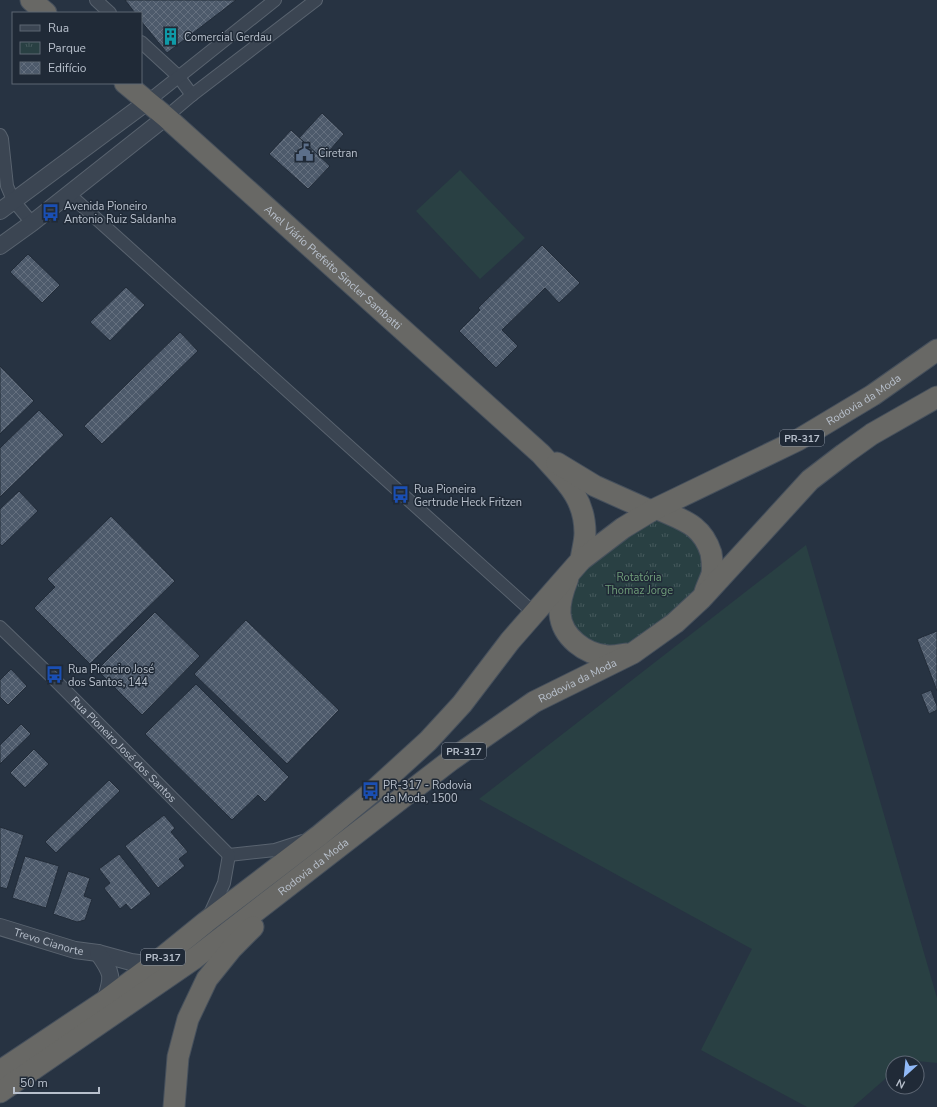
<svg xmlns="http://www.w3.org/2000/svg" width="937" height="1107" viewBox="0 0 937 1107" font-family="'Nunito Sans',sans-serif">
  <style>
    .grass { fill: #294043 }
    .park { fill: url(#park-tufts) }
    .building { fill: url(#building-cross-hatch); stroke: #222c39 }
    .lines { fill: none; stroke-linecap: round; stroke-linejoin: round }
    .minor-casing { stroke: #59636f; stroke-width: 14 }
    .tertiary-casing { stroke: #59636f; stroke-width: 18 }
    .trunk-casing { stroke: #46505c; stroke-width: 23 }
    .minor { stroke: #3b4552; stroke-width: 12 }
    .tertiary { stroke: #3b4552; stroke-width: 16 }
    .trunk { stroke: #686865; stroke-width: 21 }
    .labels { text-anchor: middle; stroke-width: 3; stroke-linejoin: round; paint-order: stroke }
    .shield { fill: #202a37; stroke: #8a939f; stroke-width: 1 }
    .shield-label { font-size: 10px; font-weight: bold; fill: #b8c0cc }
    .poi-label { font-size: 11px; fill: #b8c0cc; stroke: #202a37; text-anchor: start }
    .street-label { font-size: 11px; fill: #b8c0cc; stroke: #202a37 }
    .park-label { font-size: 11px; fill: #6f9d79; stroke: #202a37 }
  </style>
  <defs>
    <pattern id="park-tufts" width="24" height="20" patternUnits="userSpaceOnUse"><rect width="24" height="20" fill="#294043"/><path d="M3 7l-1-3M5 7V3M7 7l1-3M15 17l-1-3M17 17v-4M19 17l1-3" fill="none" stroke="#465a5d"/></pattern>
    <pattern id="building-cross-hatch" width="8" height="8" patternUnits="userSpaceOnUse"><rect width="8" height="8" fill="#4d5a6b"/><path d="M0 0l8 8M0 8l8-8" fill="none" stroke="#65707f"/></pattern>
  </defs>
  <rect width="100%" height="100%" fill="#273342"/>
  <g class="grass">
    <polygon points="460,170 525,238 480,279 416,211"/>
    <polygon points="806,545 937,998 937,1063 907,1060 903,1063 893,1063 893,1072 853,1107 807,1107 701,1050 752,949 479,799"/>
  </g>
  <polygon class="park" points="651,511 683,520 712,573 633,653 576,644 563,591 571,571"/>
  <g class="building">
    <polygon points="125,0 236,0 167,53 141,21 141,13 135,13"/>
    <polygon points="322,113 344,134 322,159 299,138"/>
    <polygon points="291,130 330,166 308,189 269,154"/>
    <polygon points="542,245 580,283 559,303 545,288 502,330 518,346 496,368 459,331 480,310 478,308"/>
    <polygon points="28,254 60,285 42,303 10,272"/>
    <polygon points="126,287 145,305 110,341 90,322"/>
    <polygon points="180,332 198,351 102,444 84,426"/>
    <polygon points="0,366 34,401 0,434"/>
    <polygon points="39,410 64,435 0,497 0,448"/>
    <polygon points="19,491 38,511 2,546 0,544 0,509"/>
    <polygon points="111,516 175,581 90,664 34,608 55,587 47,579"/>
    <polygon points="155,612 200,656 142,715 97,670"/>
    <polygon points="246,620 339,710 287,764 194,674"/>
    <polygon points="937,631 937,691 917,639"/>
    <polygon points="11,669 27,686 8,705 0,697 0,680"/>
    <polygon points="196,684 289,777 265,802 258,795 232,820 145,734"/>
    <polygon points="931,690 937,706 937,710 929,714 921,694"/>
    <polygon points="21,724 31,734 0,764 0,745"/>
    <polygon points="34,749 49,764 25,788 10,773"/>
    <polygon points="109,780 120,791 56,853 45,842"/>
    <polygon points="164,815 175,828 171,832 188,852 179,859 185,866 158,888 125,846"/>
    <polygon points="0,827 24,835 7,889 0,887"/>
    <polygon points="119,854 151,894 131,910 126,904 120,909 104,888 110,883 99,869"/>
    <polygon points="25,856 59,866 46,908 12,898"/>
    <polygon points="68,871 90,878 84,896 92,899 85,920 77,922 53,914"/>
  </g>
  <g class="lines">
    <defs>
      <g id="minor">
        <polyline points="96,0 110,13"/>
        <polyline points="141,42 178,76 192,95"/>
        <polyline points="147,102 275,0"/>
        <polyline points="166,117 192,95 316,0"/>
        <polyline points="0,135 2,139 7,186 13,200 32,223"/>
        <polyline points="69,194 534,613"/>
        <path id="s1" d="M0 627 53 678 229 855 275 850 303 841"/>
        <polyline points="209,916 224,883 229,855"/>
      </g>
      <g id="tertiary">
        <polyline points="0,211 147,102"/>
        <polyline points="0,246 32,223 166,117"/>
        <path id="s2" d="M0 927 75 950 98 953 131 962 153 965"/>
        <path d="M98 953C113 974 113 976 105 1001"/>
      </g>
      <g id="trunk">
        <polyline points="31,0 46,13"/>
        <path id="s3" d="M125 83 166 117 541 454C563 479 585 496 585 533 585 542 582 551 581 560"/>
        <polyline points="557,463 595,486 651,511"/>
        <path d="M658 509C682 520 702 524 711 553 712 559 713 568 712 574 710 580 707 586 705 592"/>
        <path d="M568 578C564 588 559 602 560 614 562 637 585 654 607 656 613 656 620 655 626 654"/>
        <path id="s4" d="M0 1071 105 1001 153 965 206 922 320 835 371 793 428 741 462 704 510 641 581 560 623 528 651 511 798 440 873 395 937 350"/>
        <path id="s5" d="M0 1092 195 958 451 760 534 702 633 653 675 623 702 598 810 480 844 454 872 434 937 397"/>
        <polyline points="174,1107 178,1057 188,1019 207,979 232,948 253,927"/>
      </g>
    </defs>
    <use href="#minor" class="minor-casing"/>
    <use href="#tertiary" class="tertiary-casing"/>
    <use href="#trunk" class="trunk-casing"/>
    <use href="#minor" class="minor"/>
    <use href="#tertiary" class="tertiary"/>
    <use href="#trunk" class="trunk"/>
  </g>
  <defs>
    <symbol id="building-bare" viewBox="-9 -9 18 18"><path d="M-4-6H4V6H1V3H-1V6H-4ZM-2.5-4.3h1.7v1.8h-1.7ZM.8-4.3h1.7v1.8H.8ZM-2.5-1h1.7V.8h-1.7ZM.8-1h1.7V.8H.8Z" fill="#0f9aa8" stroke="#202a37" stroke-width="2.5" paint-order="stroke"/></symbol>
    <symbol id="civic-bare" viewBox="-9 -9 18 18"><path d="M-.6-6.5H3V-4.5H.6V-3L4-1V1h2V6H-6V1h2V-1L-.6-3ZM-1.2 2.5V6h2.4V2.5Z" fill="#5c6f8a" stroke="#202a37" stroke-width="2.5" paint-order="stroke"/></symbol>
    <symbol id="bus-bare" viewBox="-9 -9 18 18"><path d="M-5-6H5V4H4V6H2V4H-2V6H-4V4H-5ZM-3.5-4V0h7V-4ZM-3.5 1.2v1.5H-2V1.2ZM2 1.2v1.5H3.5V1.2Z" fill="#1a4fb4" stroke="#202a37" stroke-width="2.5" paint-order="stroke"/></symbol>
  </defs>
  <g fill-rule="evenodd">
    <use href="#building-bare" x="158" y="24" width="25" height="25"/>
    <use href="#civic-bare" x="292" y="140" width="25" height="25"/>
    <use href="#bus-bare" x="38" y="200" width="25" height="25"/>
    <use href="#bus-bare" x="388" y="482" width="25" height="25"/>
    <use href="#bus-bare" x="42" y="662" width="25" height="25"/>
    <use href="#bus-bare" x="358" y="778" width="25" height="25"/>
  </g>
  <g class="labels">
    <g class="shield">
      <rect x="780" y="430" width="44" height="16" rx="3"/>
      <rect x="442" y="743" width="44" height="16" rx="3"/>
      <rect x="141" y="949" width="44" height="16" rx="3"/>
    </g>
    <g class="shield-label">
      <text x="802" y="442">PR-317</text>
      <text x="464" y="755">PR-317</text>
      <text x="163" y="961">PR-317</text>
    </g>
    <g class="poi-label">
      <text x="184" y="41">Comercial Gerdau</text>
      <text x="318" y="157">Ciretran</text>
      <text x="64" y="210">Avenida Pioneiro<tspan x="64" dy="13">Antonio Ruiz Saldanha</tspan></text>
      <text x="414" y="493">Rua Pioneira<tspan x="414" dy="13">Gertrude Heck Fritzen</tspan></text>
      <text x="68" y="673">Rua Pioneiro José<tspan x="68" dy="13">dos Santos, 144</tspan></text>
      <text x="383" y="789">PR-317 - Rodovia<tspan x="383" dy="13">da Moda, 1500</tspan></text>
    </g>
    <g class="street-label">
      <text dy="4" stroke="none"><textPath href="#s3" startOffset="278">Anel Viário Prefeito Sincler Sambatti</textPath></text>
      <text dy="4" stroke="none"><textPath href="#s4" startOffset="1104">Rodovia da Moda</textPath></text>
      <text dy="4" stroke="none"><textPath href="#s5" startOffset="710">Rodovia da Moda</textPath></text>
      <text dy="4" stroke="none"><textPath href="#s1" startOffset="174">Rua Pioneiro José dos Santos</textPath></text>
      <text dy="4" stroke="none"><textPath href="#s5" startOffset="386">Rodovia da Moda</textPath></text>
      <text dy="4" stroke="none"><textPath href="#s2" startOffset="51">Trevo Cianorte</textPath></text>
    </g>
    <g class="park-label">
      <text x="639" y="581">Rotatória<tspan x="639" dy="13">Thomaz Jorge</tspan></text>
    </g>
  </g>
  <rect x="12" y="12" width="130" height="72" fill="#202a37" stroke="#5d6673"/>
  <rect x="20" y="25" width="20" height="6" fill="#3b4552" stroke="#5d6673"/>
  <text x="48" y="32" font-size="12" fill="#b8c0cc">Rua</text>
  <rect x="20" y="42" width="20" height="12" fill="url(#park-tufts)" stroke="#5d6673"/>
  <text x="48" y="52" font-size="12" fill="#b8c0cc">Parque</text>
  <rect x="20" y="62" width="20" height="12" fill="url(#building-cross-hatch)" stroke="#5d6673"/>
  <text x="48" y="72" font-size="12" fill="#b8c0cc">Edifício</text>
  <g transform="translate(905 1075) rotate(207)"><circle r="19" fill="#202a37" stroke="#5d6673"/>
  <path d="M0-3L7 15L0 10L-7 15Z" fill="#91baf8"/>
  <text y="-6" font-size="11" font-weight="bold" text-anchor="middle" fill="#b8c0cc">N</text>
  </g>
  <path d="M14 1087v6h85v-6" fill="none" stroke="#b8c0cc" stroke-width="2"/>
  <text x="20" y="1087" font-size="12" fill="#b8c0cc" stroke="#202a37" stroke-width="3" paint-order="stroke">50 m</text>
</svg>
